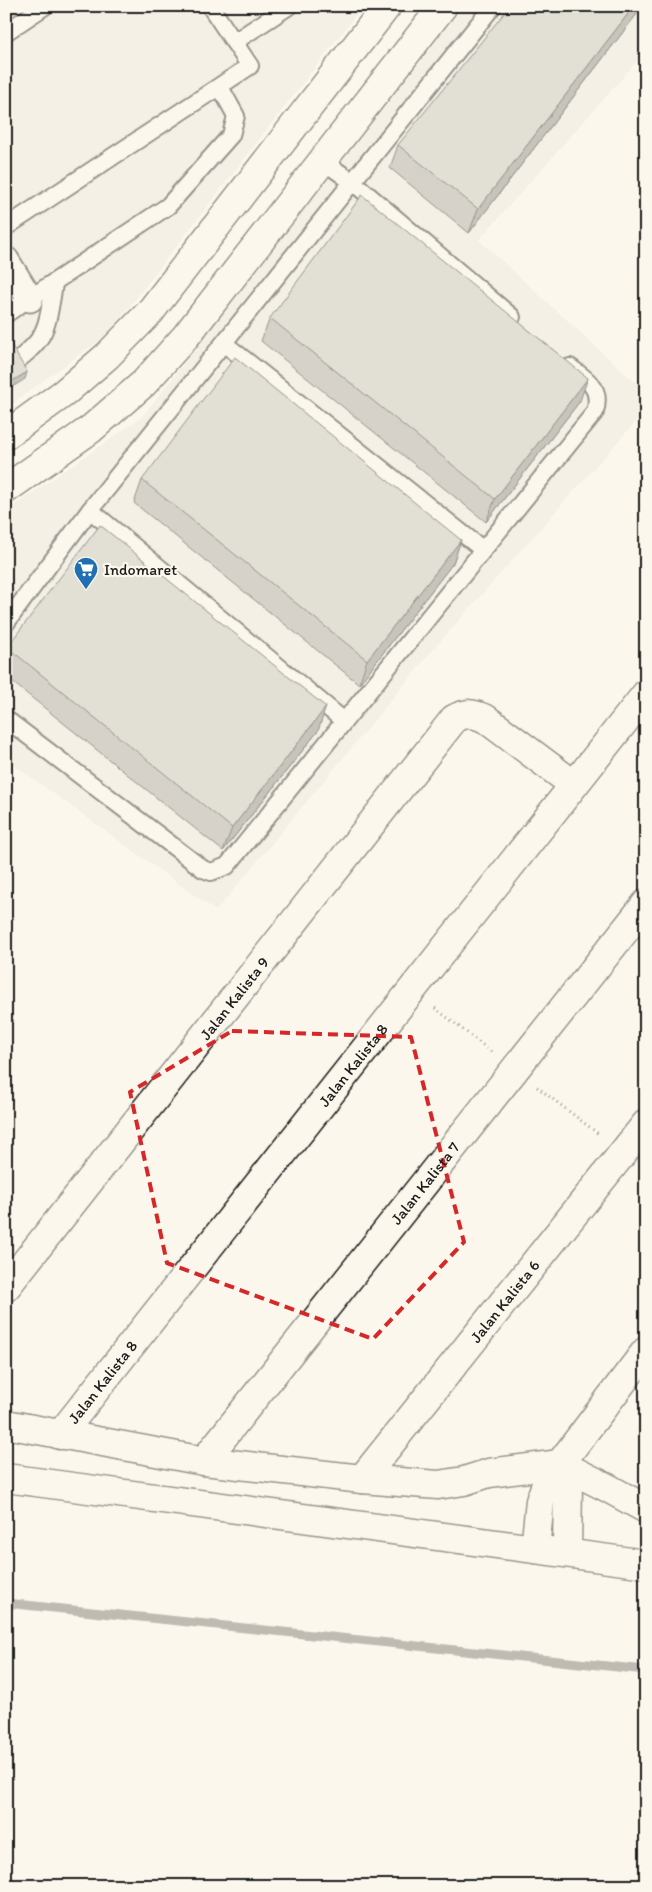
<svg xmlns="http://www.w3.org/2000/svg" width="652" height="1892" viewBox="0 0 652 1892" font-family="Itim,sans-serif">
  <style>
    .built { fill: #eae6dc }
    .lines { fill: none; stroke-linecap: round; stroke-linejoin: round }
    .stream { stroke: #74726e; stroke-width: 9 }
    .service-casing { stroke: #1c1c1c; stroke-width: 20 }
    .pedestrian-casing { stroke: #1c1c1c; stroke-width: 29 }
    .minor-casing { stroke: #1c1c1c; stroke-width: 31 }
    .path { stroke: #1c1c1c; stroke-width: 3; stroke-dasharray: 1 4; stroke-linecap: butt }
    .service { stroke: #fbf7ec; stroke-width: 16 }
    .pedestrian { stroke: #fbf7ec; stroke-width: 25 }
    .minor { stroke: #fbf7ec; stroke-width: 28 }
    .wall { fill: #a8a59e; stroke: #1c1c1c }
    .shaded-wall { fill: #888681; stroke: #1c1c1c }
    .building { fill: #c3c0b8; stroke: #1c1c1c }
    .marked { fill: none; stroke: #d62828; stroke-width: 4; stroke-dasharray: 10 6; stroke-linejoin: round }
    .labels { text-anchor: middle; stroke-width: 4.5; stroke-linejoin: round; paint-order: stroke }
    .poi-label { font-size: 16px; fill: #1c1c1c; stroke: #fbf7ec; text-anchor: start }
    .street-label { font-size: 16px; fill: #1c1c1c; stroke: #fbf7ec }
  </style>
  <rect width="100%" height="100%" fill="#fbf7ec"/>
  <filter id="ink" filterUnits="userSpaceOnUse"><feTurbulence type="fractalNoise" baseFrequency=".02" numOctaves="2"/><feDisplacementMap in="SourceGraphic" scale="10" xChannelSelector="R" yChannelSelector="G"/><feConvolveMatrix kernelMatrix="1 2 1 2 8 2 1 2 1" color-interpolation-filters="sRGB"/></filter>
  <g filter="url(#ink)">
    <g class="built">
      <polygon points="6,6 363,6 109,333 6,408"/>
      <polygon points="464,6 646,6 646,51 479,240 646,392 646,410 437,645 216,911 6,759 6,511 142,417"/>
    </g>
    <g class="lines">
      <polyline class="stream" points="6,1603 646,1670"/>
      <defs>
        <g id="service">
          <polyline points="6,32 45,6"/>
          <polyline points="234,42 289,6"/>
          <polyline points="323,161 354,183 512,317"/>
          <polyline points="6,227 250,66 210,6"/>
          <polyline points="6,314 168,206 231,135 236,116 220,87"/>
          <polyline points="225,344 482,549"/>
          <path d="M6 369C47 339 46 333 54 284"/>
          <polyline points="90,510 344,721"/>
          <polyline points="6,623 90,510 493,6"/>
          <path d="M6 719 203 869 211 872 227 866 595 412C602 387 588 381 570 367"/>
        </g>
        <polyline id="pedestrian" points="6,260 30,299"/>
        <g id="minor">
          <polyline points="6,435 64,393 107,356 150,312 387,6"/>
          <polyline points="6,489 91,429 144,383 186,336 443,6"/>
          <path id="s1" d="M6 1287 454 719C467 712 473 713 486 719L573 784"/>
          <polyline points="6,1424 204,1461 362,1479 438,1485 464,1481 489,1473 560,1464 606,1487 646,1509"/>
          <path id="s2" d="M60 1435 646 694"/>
          <path id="s3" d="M204 1461 646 904"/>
          <polyline points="560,1464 568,1483 567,1553"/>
          <polyline points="6,1478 646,1564"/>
          <path id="s4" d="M362 1479 646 1124"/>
          <polyline points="535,1549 540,1501 547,1481 646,1351"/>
        </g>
      </defs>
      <use href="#service" class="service-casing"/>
      <use href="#pedestrian" class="pedestrian-casing"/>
      <use href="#minor" class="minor-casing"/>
      <g class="path">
        <polyline points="435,1008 493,1053"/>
        <polyline points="537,1087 600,1135"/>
      </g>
      <use href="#service" class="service"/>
      <use href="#pedestrian" class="pedestrian"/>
      <use href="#minor" class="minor"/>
    </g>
    <g class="wall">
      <polygon points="643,6 469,233 390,168 398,145"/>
      <polygon points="270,318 580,401 486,522 261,341"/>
      <polygon points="142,480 461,540 453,563 359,684 134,503"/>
      <polygon points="7,647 318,731 223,851 6,677"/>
    </g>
    <g class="shaded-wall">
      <polygon points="634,6 643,6 469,233 478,209"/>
      <polygon points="27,372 25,379 6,391 6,385"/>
      <polygon points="588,378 580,401 486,522 495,499"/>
      <polygon points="461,540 453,563 359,684 367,660"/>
      <polygon points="326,707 318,731 223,851 232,828"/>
    </g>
    <g class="building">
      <polygon points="510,6 634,6 478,209 398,145"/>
      <polygon points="362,195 588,378 495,499 270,318"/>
      <polygon points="9,341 27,372 6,385 6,343"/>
      <polygon points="235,357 461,540 367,660 142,480"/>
      <polygon points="100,525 326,707 232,828 7,647"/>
    </g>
  </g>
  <path d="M0 0H652V1892H0ZM232 1031 411 1037 464 1242 373 1339 167 1263 130 1092Z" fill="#fbf7ec" fill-opacity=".55" fill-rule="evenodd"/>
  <path class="marked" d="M232 1031 411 1037 464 1242 373 1339 167 1263 130 1092Z"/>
  <defs>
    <symbol id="supermarket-pin" viewBox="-11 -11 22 30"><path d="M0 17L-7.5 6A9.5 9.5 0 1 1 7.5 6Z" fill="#1f6fb2" stroke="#fbf7ec"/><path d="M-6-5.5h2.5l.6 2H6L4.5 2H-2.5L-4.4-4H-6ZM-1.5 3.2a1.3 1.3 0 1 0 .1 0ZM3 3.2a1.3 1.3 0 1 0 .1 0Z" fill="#fff"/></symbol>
  </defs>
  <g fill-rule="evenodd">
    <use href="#supermarket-pin" x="72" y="555" width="28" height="38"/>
  </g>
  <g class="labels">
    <g class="poi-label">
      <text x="104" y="575">Indomaret</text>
    </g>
    <g class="street-label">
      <text dy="6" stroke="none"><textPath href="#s1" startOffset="368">Jalan Kalista 9</textPath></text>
      <text dy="6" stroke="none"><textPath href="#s2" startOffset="472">Jalan Kalista 8</textPath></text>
      <text dy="6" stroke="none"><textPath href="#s3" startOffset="355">Jalan Kalista 7</textPath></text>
      <text dy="6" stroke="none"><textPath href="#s4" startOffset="228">Jalan Kalista 6</textPath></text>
      <text dy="6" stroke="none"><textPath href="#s2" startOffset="68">Jalan Kalista 8</textPath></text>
    </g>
  </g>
  <rect width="652" height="1892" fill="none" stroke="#fbf7ec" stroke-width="25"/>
  <rect x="12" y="12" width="627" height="1867" fill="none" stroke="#1c1c1c" stroke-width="2" filter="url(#ink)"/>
</svg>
